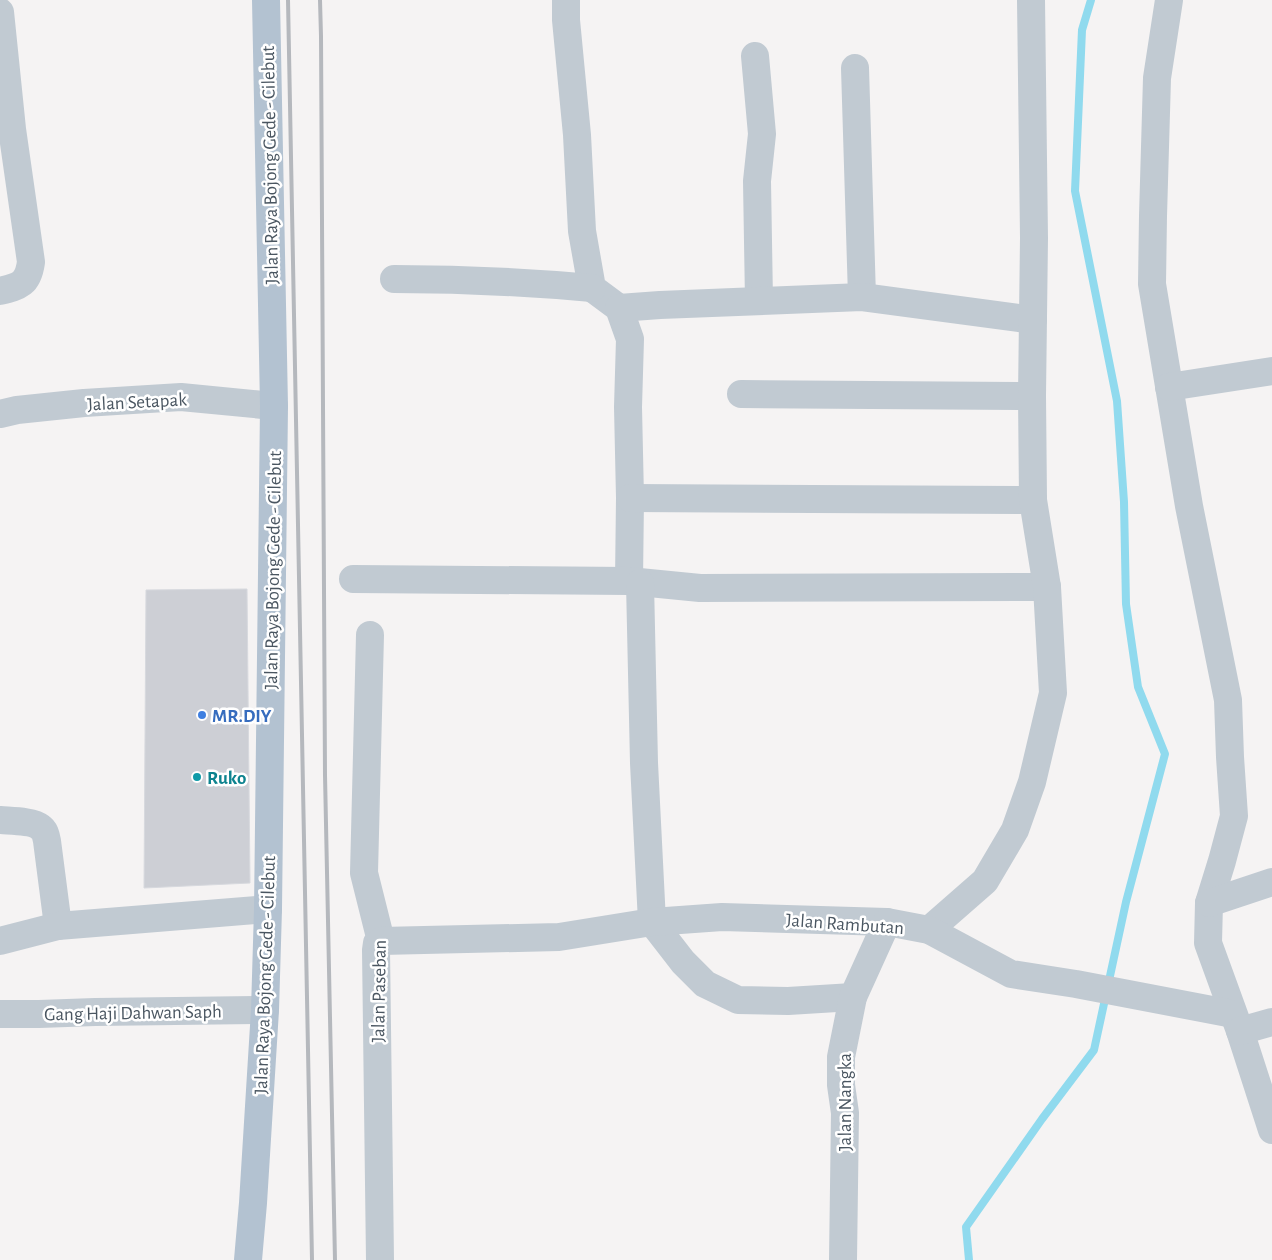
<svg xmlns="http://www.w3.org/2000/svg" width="1272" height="1260" viewBox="0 0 1272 1260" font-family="'Alegreya Sans',sans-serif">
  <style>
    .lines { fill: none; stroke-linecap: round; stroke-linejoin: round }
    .stream { stroke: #90daee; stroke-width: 8 }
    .building { fill: #cdcfd5; stroke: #d7d9de }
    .minor { stroke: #c1cad2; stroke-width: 28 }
    .major { stroke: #b3c2d1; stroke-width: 28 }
    .rail { stroke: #b5b8bd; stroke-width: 4 }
    .shop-dot { fill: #3f7fe0; stroke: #fff; stroke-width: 2 }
    .culture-dot { fill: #0f9aa8; stroke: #fff; stroke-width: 2 }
    .labels { text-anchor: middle; stroke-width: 5; stroke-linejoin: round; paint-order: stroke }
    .street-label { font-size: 19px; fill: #4a5661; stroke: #fff }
    .shop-label { font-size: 19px; font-weight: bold; fill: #366cbe; stroke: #fff; text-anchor: start }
    .culture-label { font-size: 19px; font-weight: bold; fill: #0d838f; stroke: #fff; text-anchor: start }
  </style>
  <rect width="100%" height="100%" fill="#f5f3f3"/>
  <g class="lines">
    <polyline class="stream" points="969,1260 966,1227 1042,1119 1094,1050 1126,902 1165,754 1138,687 1126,604 1124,502 1117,401 1075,191 1082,30 1091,0"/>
  </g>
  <polygon class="building" points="247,589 250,883 144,888 146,590"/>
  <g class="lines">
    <g class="minor">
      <polyline points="566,0 566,20 577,135 582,231 592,288 619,308 630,339 628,407 630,498 629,581"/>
      <polyline points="1169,0 1157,78 1153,216 1152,284 1189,506 1228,700 1230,757 1234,816 1222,861 1209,903 1208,943 1240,1031 1272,1130"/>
      <path d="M0 12 12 129 31 262C28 284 20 286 0 291"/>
      <polyline points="755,56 762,134 757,181 759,301"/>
      <polyline points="855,68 862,297"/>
      <path d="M394 279C461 279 525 282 592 288"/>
      <polyline points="619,308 660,305 862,297 1033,320"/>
      <polyline points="1169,387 1272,371"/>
      <polyline points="741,394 1032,396"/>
      <polyline points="0,414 17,410 84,403 181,397 274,406"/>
      <polyline points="630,498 1033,500"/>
      <polyline points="353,579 629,581 700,588 1047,587"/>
      <polyline points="640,583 644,763 652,922 683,962 705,984 738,1000 788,1001 853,997"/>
      <polyline points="370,635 364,873 381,941 377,943 376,950 380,1260"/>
      <path d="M0 820C10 821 33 821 40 827 45 830 46 836 47 841L58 926"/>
      <polyline points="1209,903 1272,882"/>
      <polyline points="929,930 985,881 1015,830 1032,782 1053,693 1047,587 1033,500 1032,396 1034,238 1031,0"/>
      <polyline points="0,941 58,926 268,909"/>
      <polyline points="381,941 559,937 652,922 722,917 887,922 929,930 1011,974 1076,984 1233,1014"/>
      <polyline points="0,1014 39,1014 95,1012 265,1010"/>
      <polyline points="1240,1031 1272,1022"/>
      <polyline points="843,1260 845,1113 841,1085 841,1057 853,997 887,922"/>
    </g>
    <polyline class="major" points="248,1260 253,1203 265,1010 268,909 274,406 266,0"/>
    <g class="rail">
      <polyline points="288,0 312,1260"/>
      <polyline points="320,0 321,36 325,775 335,1260"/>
    </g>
  </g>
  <circle class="shop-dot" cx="202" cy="715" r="5"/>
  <circle class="culture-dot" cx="197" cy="777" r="5"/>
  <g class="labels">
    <g class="street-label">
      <text transform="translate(269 165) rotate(-91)" y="7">Jalan Raya Bojong Gede - Cilebut</text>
      <text transform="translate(137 401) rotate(-3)" y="7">Jalan Setapak</text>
      <text transform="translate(272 570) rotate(-89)" y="7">Jalan Raya Bojong Gede - Cilebut</text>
      <text transform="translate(845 923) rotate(4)" y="7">Jalan Rambutan</text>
      <text transform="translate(264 975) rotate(-88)" y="7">Jalan Raya Bojong Gede - Cilebut</text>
      <text transform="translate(378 991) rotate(-89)" y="7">Jalan Paseban</text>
      <text transform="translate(133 1012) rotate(-1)" y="7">Gang Haji Dahwan Saph</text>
      <text transform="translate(844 1102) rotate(-90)" y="7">Jalan Nangka</text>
    </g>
    <g class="shop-label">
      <text x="212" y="722">MR.DIY</text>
    </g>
    <g class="culture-label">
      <text x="207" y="784">Ruko</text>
    </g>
  </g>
</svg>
